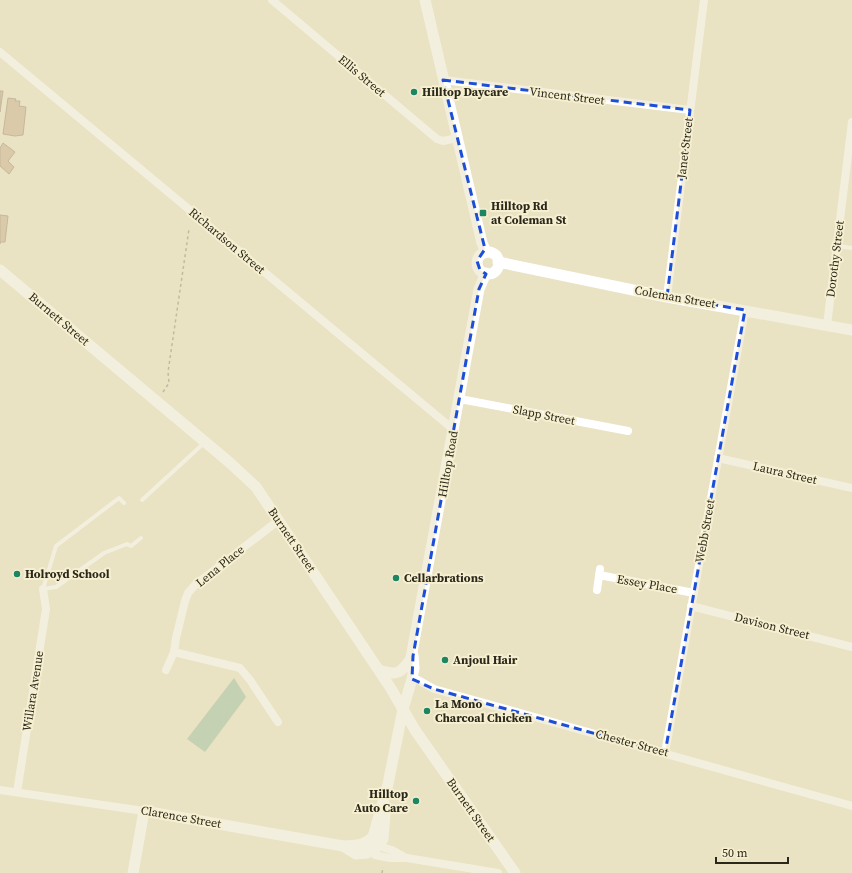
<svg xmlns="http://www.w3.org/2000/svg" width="852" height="873" viewBox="0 0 852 873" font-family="'Source Serif 4',serif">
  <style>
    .green { fill: #9abda0 }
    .building { fill: #caad8b; stroke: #9a856e }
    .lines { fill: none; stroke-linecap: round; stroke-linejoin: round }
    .path { stroke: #918b75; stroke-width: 1.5; stroke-dasharray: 3 3; stroke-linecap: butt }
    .lane { stroke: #fff; stroke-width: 4 }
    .street { stroke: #fff; stroke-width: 8 }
    .secondary { stroke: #fff; stroke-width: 11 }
    .marked { fill: none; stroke: #1d4ed8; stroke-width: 3; stroke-dasharray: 8 5; stroke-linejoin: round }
    .poi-dot { fill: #1c8662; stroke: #f6efd0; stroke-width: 1.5 }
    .labels { text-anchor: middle; stroke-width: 4; stroke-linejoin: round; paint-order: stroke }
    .street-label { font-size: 12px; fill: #2a271b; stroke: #f6efd0 }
    .poi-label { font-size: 12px; font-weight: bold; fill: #2a271b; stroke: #f6efd0; text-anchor: start }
  </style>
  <rect width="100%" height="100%" fill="#e9e2c3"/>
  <polygon class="green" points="234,678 246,697 205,752 187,739"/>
  <g class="building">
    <polygon points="0,91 3,91 0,112"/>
    <polygon points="8,98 16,99 15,101 20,101 19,106 26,107 23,135 15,136 3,134"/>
    <polygon points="3,143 15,152 8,161 14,167 9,174 0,166 0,148"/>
    <polygon points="0,215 8,216 5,242 0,242 0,244"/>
  </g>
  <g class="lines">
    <g class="path">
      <polyline points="163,392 169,383 168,372 189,229"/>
      <polyline points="382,873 383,867"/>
    </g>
    <g class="lane">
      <polyline points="837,246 852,248"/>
      <polyline points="142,500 204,443"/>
      <polyline points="124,503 119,498 56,546 43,589 56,587 104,553 127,544 131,546 141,538"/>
    </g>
    <g class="street">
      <polyline points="272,0 437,139 443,141 457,138"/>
      <polyline points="0,52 454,430"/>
      <polyline points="443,80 690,110"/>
      <polyline points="667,297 704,0"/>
      <polyline points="827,325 852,122"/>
      <polyline points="460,399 628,431"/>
      <polyline points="718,458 852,488"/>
      <polyline points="599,575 694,593"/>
      <polyline points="597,590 600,569"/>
      <polyline points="691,606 852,647"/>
      <polyline points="174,652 240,668 250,680 278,722"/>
      <polyline points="166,670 174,652 176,638 185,601 188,593 195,585 279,520"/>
      <polyline points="412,679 418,680 434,689 852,806"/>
      <polyline points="665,753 745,310"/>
      <polyline points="0,790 144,811"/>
      <polyline points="17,792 46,609 43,589"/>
      <polyline points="374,845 392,850 406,858"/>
      <polyline points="369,846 375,855 390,858 407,858 498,873"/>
    </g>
    <g class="secondary">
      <polyline points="425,0 478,226 482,243 486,252"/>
      <circle cx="488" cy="263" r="11"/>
      <polyline points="498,262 667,297 852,330"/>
      <polyline points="0,270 229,462 256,487 390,687 415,730 515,873"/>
      <polyline points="410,663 479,289 486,273"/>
      <path d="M379 670C399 677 401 672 413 656"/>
      <polyline points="343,846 356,854 367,853 378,846 383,839 385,814"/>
      <path d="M133 873 144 811 343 846C356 845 364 846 373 837L388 784 403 709 412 679 414 668 413 656"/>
    </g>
  </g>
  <path d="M0 0H852V873H0ZM443 80 690 110 667 297 745 310 665 753 434 689 412 679 413 656 479 289 486 274 480 270 477 261 485 249Z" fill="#e9e2c3" fill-opacity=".55" fill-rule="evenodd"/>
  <path class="marked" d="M443 80 690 110 667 297 745 310 665 753 434 689 412 679 413 656 479 289 486 274 480 270 477 261 485 249Z"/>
  <g class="poi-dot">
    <circle cx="414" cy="92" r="4"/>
    <rect x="479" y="209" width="8" height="8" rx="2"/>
    <circle cx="17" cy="574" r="4"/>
    <circle cx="396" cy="578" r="4"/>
    <circle cx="445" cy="660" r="4"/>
    <circle cx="427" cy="711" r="4"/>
    <circle cx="416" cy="801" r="4"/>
  </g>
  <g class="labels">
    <g class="street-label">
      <text transform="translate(362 76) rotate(40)" y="4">Ellis Street</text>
      <text transform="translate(567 96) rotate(7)" y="4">Vincent Street</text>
      <text transform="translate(685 148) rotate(-83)" y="4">Janet Street</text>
      <text transform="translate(227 241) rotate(40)" y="4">Richardson Street</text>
      <text transform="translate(835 259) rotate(-83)" y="4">Dorothy Street</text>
      <text transform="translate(675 297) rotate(10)" y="4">Coleman Street</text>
      <text transform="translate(59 319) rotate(40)" y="4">Burnett Street</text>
      <text transform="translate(544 415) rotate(11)" y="4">Slapp Street</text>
      <text transform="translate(448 464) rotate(-80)" y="4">Hilltop Road</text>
      <text transform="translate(785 473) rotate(13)" y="4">Laura Street</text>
      <text transform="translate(705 531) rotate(-80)" y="4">Webb Street</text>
      <text transform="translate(292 540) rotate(56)" y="4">Burnett Street</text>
      <text transform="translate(220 566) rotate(-39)" y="4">Lena Place</text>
      <text transform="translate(647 584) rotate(10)" y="4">Essey Place</text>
      <text transform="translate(772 626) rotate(14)" y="4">Davison Street</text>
      <text transform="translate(33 691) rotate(-81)" y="4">Willara Avenue</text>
      <text transform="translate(632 743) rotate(15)" y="4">Chester Street</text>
      <text transform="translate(471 810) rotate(55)" y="4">Burnett Street</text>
      <text transform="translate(181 817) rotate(10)" y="4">Clarence Street</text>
    </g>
    <g class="poi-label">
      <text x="422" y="96">Hilltop Daycare</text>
      <text x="491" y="210">Hilltop Rd<tspan x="491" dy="14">at Coleman St</tspan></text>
      <text x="25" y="578">Holroyd School</text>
      <text x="404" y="582">Cellarbrations</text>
      <text x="453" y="664">Anjoul Hair</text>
      <text x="435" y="708">La Mono<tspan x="435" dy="14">Charcoal Chicken</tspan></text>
      <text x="408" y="798" text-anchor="end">Hilltop<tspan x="408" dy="14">Auto Care</tspan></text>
    </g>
  </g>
  <path d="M716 857v6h72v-6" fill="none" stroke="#2a271b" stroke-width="2"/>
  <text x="722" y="857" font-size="12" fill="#2a271b" stroke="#f6efd0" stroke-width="3" paint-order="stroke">50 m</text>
</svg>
